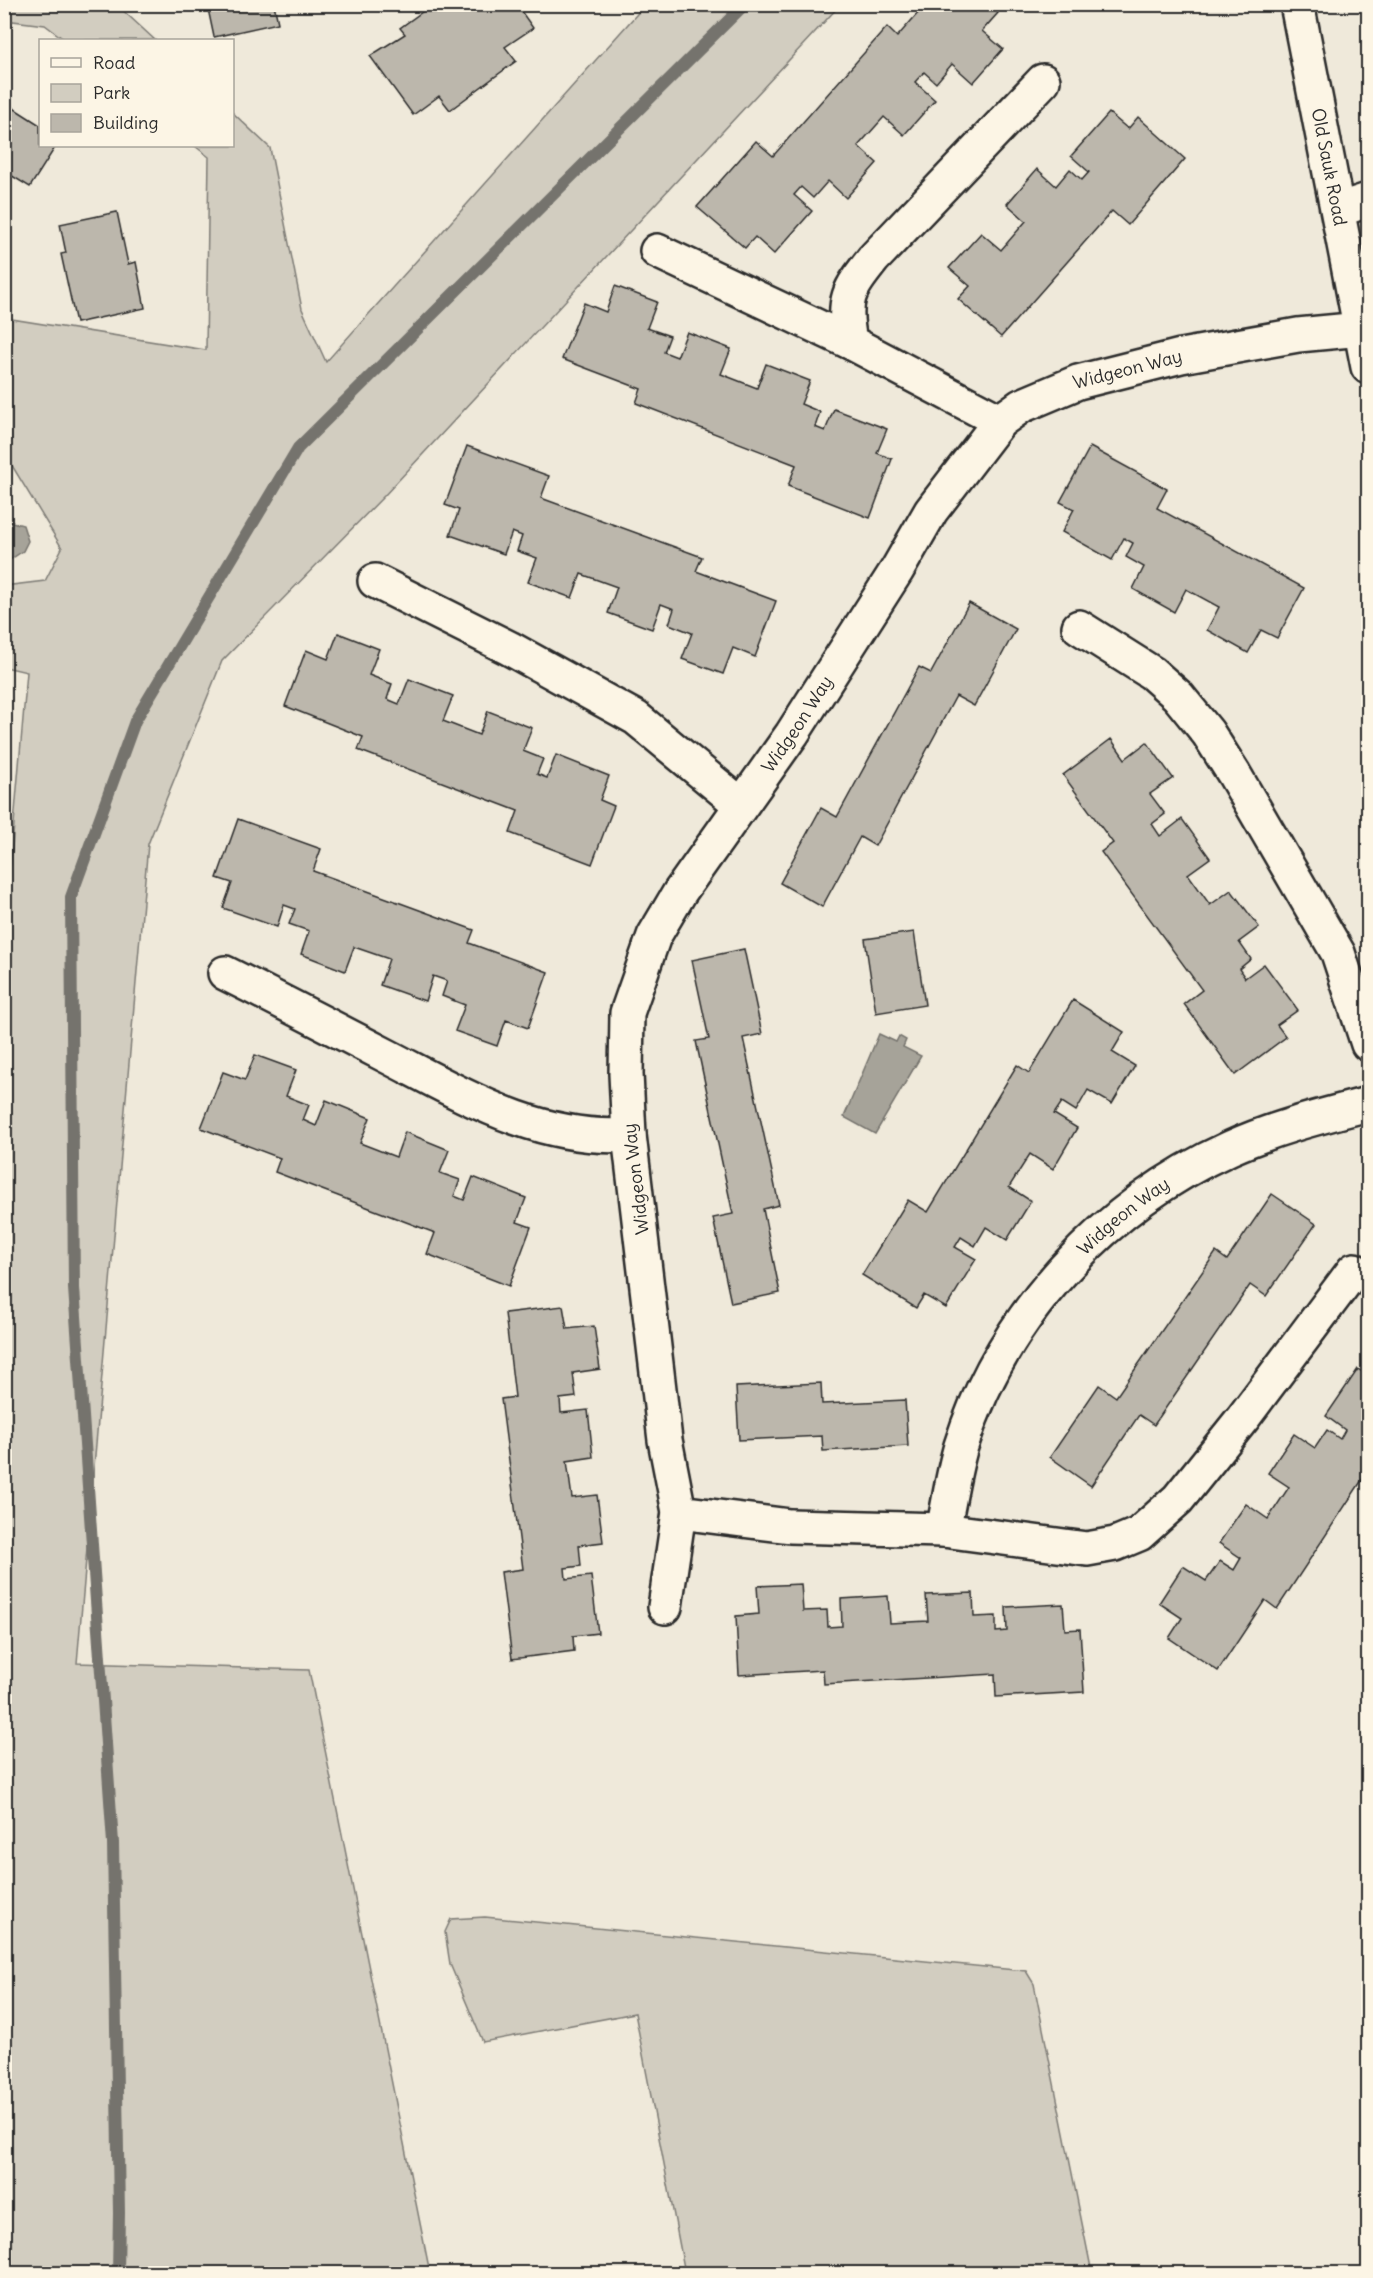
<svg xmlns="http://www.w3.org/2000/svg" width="1373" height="2278" viewBox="0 0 1373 2278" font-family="Delius,sans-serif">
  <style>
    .green { fill: #d2cdc0; stroke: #7e7c76; stroke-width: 1.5 }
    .water { fill: #a6a399; stroke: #75736d; stroke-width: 1.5 }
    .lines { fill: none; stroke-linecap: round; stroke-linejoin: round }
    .stream { stroke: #75736d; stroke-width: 12 }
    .building { fill: #bcb7ac; stroke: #2b2b2b; stroke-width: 1.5 }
    .minor-casing { stroke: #2b2b2b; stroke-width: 38 }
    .minor { stroke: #fcf5e5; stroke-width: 33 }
    .labels { text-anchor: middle; stroke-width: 4.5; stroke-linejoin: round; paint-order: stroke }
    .street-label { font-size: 18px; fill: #2b2b2b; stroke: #fcf5e5 }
  </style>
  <rect width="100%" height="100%" fill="#efe9da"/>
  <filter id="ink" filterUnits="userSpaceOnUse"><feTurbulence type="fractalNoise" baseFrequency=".0167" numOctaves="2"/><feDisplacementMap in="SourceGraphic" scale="12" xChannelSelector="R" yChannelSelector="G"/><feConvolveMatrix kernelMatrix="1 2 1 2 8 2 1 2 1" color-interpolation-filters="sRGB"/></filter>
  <g filter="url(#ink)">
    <g class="green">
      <polygon points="5,4 117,5 155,40 65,40 45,25 5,20"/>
      <polygon points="645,5 840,5 384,496 222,661 148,844 77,1663 309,1670 430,2273 5,2273 4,895 8,894 27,672 5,667 4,586 45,581 62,548 5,454 5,318 206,350 209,157 195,146 232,146 233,113 270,148 302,309 326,362"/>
      <polygon points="485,1917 1026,1971 1034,1984 1092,2273 685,2273 635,2013 483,2042 450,1964 445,1932 451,1919"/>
    </g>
    <g class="water">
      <polygon points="12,522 23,525 28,541 23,551 5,563 5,526"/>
      <polygon points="879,1034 896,1042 899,1036 906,1040 903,1047 921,1056 875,1134 844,1117"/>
    </g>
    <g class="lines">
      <polyline class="stream" points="118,2274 119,2213 113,1843 74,1288 71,897 135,721 298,448 745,4"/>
    </g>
    <g class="building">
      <polygon points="207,4 274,4 278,23 214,37"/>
      <polygon points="433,4 516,4 533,28 505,47 516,61 450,110 439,96 413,115 370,56 405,34 400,28"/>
      <polygon points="926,4 988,4 998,13 982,31 1003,49 973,83 952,64 936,83 924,72 915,82 935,100 904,135 884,117 858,146 877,163 846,198 828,181 813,198 801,187 794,195 812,211 774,254 755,237 745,248 697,207 756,141 773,156 887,27 897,37"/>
      <polygon points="4,102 40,125 40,146 56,146 30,187 4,171"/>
      <polygon points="1109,113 1128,129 1138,117 1185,159 1128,225 1112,211 1001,337 958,299 970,286 949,268 981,233 1001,250 1026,221 1007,204 1037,169 1056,186 1070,169 1082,180 1089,172 1071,156"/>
      <polygon points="117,212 128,264 136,262 145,308 76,323 61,254 66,253 60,224"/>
      <polygon points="615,286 657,302 647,328 670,336 664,352 677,357 687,332 731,349 721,374 757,388 766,364 810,381 801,404 820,412 815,427 825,431 834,409 887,429 877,453 892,459 870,518 788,486 796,465 636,403 641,389 562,359 584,303 606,312"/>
      <polygon points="467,446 549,476 541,498 702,557 696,571 776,601 755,657 733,648 723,674 682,659 692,633 669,624 674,609 661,604 652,629 608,613 617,587 581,574 572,598 528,582 537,558 517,551 522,536 512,532 504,554 450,535 459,510 445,505"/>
      <polygon points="1090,447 1167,489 1157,508 1304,588 1277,638 1261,630 1248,653 1207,630 1219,607 1186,589 1174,612 1133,589 1144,567 1126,557 1133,543 1124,538 1112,560 1062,532 1074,509 1060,502"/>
      <polygon points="969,603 1016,629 974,706 956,696 875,846 860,837 822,907 780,883 821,808 837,817 919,667 931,673"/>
      <polygon points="338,633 379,649 369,675 392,684 387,699 399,704 409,679 453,696 443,721 479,735 488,711 532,728 523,751 543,759 537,774 547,778 556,755 609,776 600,800 614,806 592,864 510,833 518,811 358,750 363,737 285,706 306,650 328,659"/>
      <polygon points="1111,739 1125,759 1147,742 1173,778 1150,794 1165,814 1152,824 1160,836 1182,819 1210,858 1188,874 1210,905 1231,890 1259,927 1239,942 1251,959 1239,969 1245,978 1264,964 1298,1010 1277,1025 1286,1037 1235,1075 1184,1004 1202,990 1101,852 1113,843 1063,775"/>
      <polygon points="238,819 321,849 313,871 474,930 469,943 548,972 528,1028 506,1020 497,1046 455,1031 465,1005 442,996 447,981 433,976 425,1001 380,985 389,959 354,947 345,971 301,954 309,931 289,924 295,909 284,905 277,927 223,908 232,883 217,878"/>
      <polygon points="914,932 925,1005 876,1013 865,939"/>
      <polygon points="744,949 762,1034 743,1038 779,1205 763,1209 780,1293 731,1303 713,1218 733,1214 696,1041 709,1039 692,960"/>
      <polygon points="1073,1000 1124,1032 1112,1052 1135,1066 1112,1104 1088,1090 1076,1111 1062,1102 1054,1114 1077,1128 1053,1169 1030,1154 1009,1187 1031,1201 1007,1240 986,1227 975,1246 961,1237 955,1247 976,1259 946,1308 924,1295 916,1308 862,1275 908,1200 928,1212 1017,1065 1029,1073"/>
      <polygon points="255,1055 296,1070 286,1096 309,1105 303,1120 316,1126 326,1100 370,1118 360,1143 396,1157 405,1132 449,1150 440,1173 460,1180 454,1196 464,1200 473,1177 526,1198 517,1222 531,1227 509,1286 427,1254 435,1233 275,1172 280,1158 201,1128 223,1072 245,1080"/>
      <polygon points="1272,1194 1316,1224 1266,1296 1250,1285 1154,1425 1139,1415 1091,1486 1050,1457 1099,1385 1116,1397 1216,1252 1227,1260"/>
      <polygon points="563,1306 567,1329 594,1326 600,1369 573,1373 576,1397 560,1399 561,1413 588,1410 593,1457 567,1461 572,1498 597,1495 603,1542 579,1545 581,1566 565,1568 566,1579 591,1576 598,1633 573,1636 574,1651 512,1659 501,1572 523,1569 501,1399 515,1397 505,1313"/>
      <polygon points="1358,1369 1368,1376 1368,1471 1277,1609 1265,1600 1218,1671 1169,1638 1182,1618 1159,1603 1183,1566 1206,1581 1220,1561 1234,1570 1241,1558 1219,1543 1246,1504 1268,1519 1289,1487 1268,1473 1294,1434 1315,1448 1327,1430 1340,1439 1345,1430 1326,1416"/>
      <polygon points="821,1383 822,1404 905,1400 908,1446 823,1451 822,1436 739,1440 736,1387"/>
      <polygon points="801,1584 803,1611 827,1610 828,1627 842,1626 841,1599 888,1596 890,1623 928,1621 926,1595 973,1593 974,1617 996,1616 996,1632 1007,1631 1006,1607 1063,1604 1065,1630 1080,1629 1084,1692 996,1697 995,1674 824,1684 823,1670 739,1675 736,1616 759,1614 757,1586"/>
    </g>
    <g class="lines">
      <defs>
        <g id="minor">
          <path id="s1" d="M1297 4 1368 367"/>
          <polyline points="1338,210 1368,200"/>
          <polyline points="657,251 850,342 1000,421"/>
          <path d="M850 342C842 298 848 291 874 258L1043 81"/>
          <polyline points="375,581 509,648 636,718 741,805"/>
          <polyline points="1079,627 1152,673 1178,696 1208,733 1234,774 1338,953 1368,1044"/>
          <path d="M225 973C279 1000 333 1028 387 1056 463 1095 540 1142 629 1135"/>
          <polyline points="679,1512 790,1526 943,1530 1087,1549 1115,1544 1139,1534 1178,1499 1243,1418 1354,1270"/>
          <path id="s2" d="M943 1530C949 1503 953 1473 961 1446 1002 1315 1106 1204 1230 1148 1274 1128 1322 1116 1368 1104"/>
          <path id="s3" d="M665 1607 679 1512 665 1440 629 1135 626 1074 627 1013 654 936 680 892 792 734 897 570 931 511 1000 421 1021 406 1078 382 1181 356 1298 335 1361 329"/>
        </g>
      </defs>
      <use href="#minor" class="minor-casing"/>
      <use href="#minor" class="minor"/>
    </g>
  </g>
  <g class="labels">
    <g class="street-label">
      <text dy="6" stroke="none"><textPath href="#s1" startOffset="166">Old Sauk Road</textPath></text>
      <text dy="6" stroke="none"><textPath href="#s3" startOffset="1440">Widgeon Way</textPath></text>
      <text dy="6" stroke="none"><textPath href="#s3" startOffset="936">Widgeon Way</textPath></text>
      <text transform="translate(636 1179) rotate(-97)" y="6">Widgeon Way</text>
      <text dy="6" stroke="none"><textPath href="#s2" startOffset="372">Widgeon Way</textPath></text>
    </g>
  </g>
  <rect width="1373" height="2278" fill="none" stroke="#fcf5e5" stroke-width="24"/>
  <rect x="12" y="12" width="1349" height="2254" fill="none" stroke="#2b2b2b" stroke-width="2" filter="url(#ink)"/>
  <rect x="39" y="39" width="195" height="108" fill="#fcf5e5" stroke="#a8a49b" stroke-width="1.5"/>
  <rect x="51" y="58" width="30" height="9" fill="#fcf5e5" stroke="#a8a49b" stroke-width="1.5"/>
  <text x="93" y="69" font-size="18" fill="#2b2b2b">Road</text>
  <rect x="51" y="84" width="30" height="18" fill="#d2cdc0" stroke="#a8a49b" stroke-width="1.5"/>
  <text x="93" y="99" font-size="18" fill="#2b2b2b">Park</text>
  <rect x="51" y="114" width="30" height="18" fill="#bcb7ac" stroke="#a8a49b" stroke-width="1.5"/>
  <text x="93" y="129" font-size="18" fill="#2b2b2b">Building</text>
</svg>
